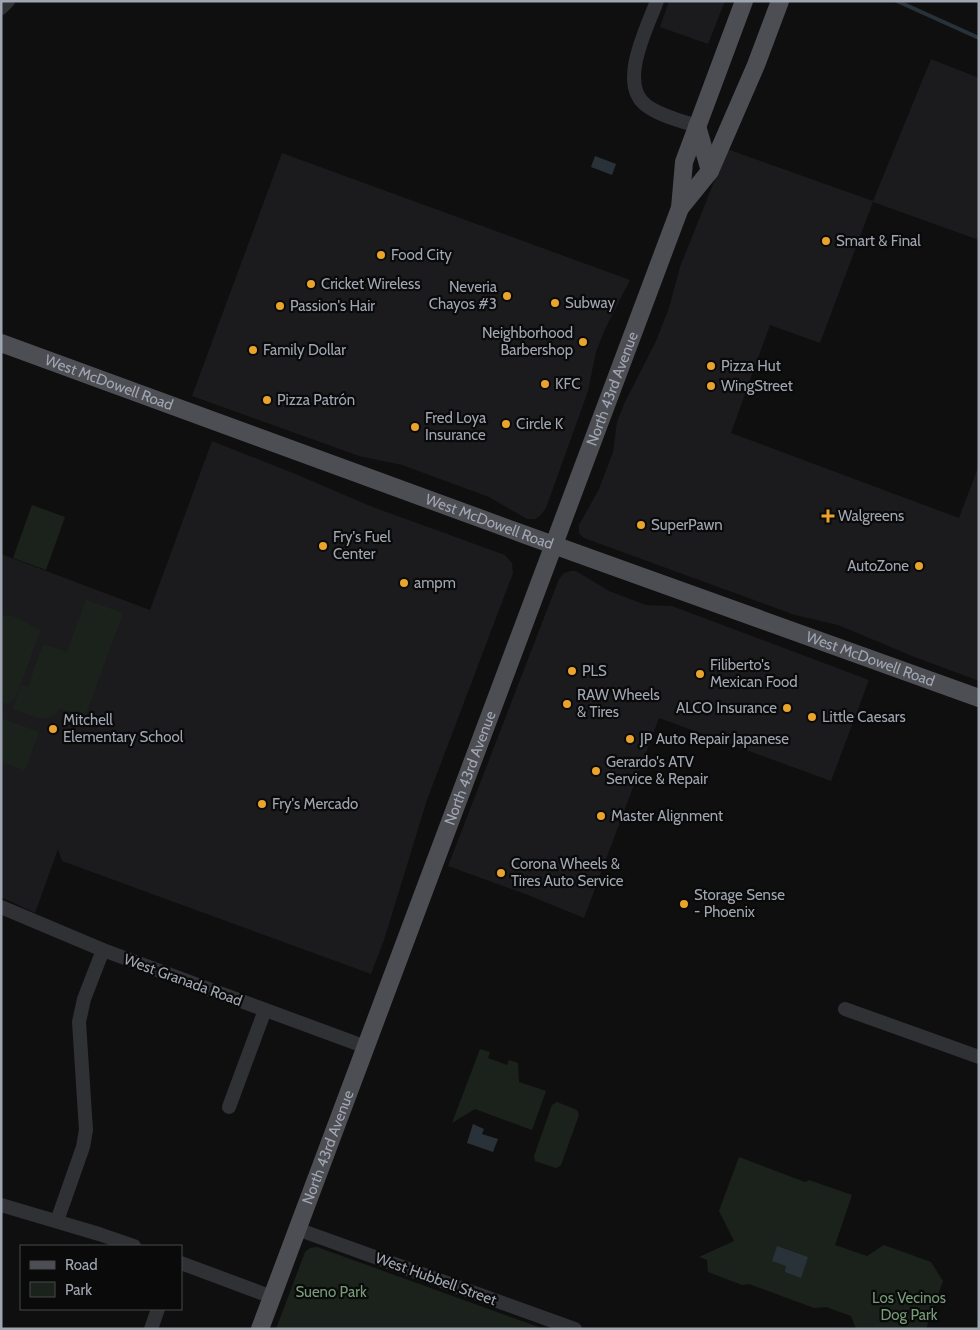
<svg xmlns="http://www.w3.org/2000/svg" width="980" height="1330" viewBox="0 0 980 1330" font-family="Cabin,sans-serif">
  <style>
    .built { fill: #1b1b1d }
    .green { fill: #1b221c }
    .water { fill: #293238 }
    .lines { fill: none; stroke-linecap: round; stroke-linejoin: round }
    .stream { stroke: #293238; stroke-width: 4 }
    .minor { stroke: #303135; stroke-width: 14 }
    .major { stroke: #4c4e54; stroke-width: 18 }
    .poi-dot { fill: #eba42b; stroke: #0a0a0b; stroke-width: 2 }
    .labels { text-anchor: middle; stroke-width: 4.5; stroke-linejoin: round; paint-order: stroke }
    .poi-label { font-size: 15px; fill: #a0a6b1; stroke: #0a0a0b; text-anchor: start }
    .street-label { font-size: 15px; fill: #a0a6b1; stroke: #0a0a0b }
    .park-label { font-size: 15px; fill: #779c78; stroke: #0a0a0b }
  </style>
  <rect width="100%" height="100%" fill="#0f0f10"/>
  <g class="built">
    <polygon points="669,1 725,1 708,44 660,27"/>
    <polygon points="931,59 979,78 979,240 873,202 820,343 770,325 731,433 959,518 979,465 979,681 912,656 838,625 795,615 584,538 579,533 579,525 599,489 613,452 617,422 624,404 656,341 669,308 680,267 727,149 873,201"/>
    <polygon points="282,153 630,280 605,329 596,352 588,391 546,508 540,516 535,519 527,519 489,497 402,465 359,456 192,396"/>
    <polygon points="212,441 298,475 370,506 505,555 512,563 513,573 427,800 384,940 371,974 62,861 58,849 35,913 1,897 1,554 150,610"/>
    <polygon points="571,571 576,571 609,591 646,605 672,606 869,680 831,781 659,718 584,918 528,895 448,866 559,579 564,573"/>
  </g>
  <g class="green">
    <polygon points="32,505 65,517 46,570 13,558"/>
    <path d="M86 600 123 613 85 717 60 708C49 727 29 714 13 709L21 685 28 687 43 644 67 652Z"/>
    <polygon points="10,615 20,619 40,631 15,699 7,704 1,702 1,616"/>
    <polygon points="1,718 39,732 25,770 1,762"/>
    <polygon points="480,1049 490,1052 488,1058 507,1065 509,1060 518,1063 519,1082 546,1091 532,1130 475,1109 452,1123"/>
    <polygon points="557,1102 577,1110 579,1115 561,1165 556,1168 535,1161 534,1156 552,1105"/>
    <polygon points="739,1157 805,1182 809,1180 852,1195 835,1245 867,1256 884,1245 931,1262 943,1281 926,1329 856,1329 851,1316 826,1307 814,1308 749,1284 742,1285 708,1272 707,1260 699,1257 734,1241 719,1211"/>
    <polygon points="317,1247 544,1329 276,1329 305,1252 310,1248"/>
  </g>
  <g class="water">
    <polygon points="595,156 616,164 612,175 591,167"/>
    <polygon points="473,1124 484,1129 482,1134 498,1139 493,1152 467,1143"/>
    <polygon points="777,1246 808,1257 801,1278 785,1272 786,1266 772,1261"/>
  </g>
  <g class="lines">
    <polyline class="stream" points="897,1 979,38"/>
    <g class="minor">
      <path d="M657 1C647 28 617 85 647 106 661 116 681 121 697 126"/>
      <polyline points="1,8 8,1"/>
      <polyline points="1,907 103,950 366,1047"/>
      <polyline points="845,1009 979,1057"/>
      <polyline points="229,1107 265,1010"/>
      <polyline points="1,1205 99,1234 134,1246"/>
      <polyline points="57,1221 83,1147 86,1130 79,1022 84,999 103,950"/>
      <polyline points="297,1229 575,1329"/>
      <polyline points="181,1263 272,1297"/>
      <polyline points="151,1329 158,1309"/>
    </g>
    <g class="major">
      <polyline points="697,126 710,171"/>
      <polyline points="680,208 710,171 756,65 780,1"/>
      <path id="s1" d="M1 343 523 534 979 698"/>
      <path id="s2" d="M260 1329 680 208 684 162 744 1"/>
    </g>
  </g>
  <g class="poi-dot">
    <circle cx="826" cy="241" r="5"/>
    <circle cx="381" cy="255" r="5"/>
    <circle cx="311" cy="284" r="5"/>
    <circle cx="507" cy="296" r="5"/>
    <circle cx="555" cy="303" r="5"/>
    <circle cx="280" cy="306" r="5"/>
    <circle cx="583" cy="342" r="5"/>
    <circle cx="253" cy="350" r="5"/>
    <circle cx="711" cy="366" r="5"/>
    <circle cx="545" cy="384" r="5"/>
    <circle cx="711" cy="386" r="5"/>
    <circle cx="267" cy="400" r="5"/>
    <circle cx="506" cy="424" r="5"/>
    <circle cx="415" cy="427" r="5"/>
    <path d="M825.5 508.5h5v5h5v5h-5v5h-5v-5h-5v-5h5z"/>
    <circle cx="641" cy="525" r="5"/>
    <circle cx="323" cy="546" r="5"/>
    <circle cx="919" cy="566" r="5"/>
    <circle cx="404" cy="583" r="5"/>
    <circle cx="572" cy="671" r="5"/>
    <circle cx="700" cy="674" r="5"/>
    <circle cx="567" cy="704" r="5"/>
    <circle cx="787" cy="708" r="5"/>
    <circle cx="812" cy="717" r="5"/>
    <circle cx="53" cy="729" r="5"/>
    <circle cx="630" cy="739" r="5"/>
    <circle cx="596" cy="771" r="5"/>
    <circle cx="262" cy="804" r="5"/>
    <circle cx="601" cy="816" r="5"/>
    <circle cx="501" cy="873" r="5"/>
    <circle cx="684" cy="904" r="5"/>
  </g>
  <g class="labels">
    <g class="poi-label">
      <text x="836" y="246">Smart &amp; Final</text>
      <text x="391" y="260">Food City</text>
      <text x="321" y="289">Cricket Wireless</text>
      <text x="497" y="292" text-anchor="end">Neveria<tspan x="497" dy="17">Chayos #3</tspan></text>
      <text x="565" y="308">Subway</text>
      <text x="290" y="311">Passion's Hair</text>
      <text x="573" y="338" text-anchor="end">Neighborhood<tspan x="573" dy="17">Barbershop</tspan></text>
      <text x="263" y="355">Family Dollar</text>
      <text x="721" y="371">Pizza Hut</text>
      <text x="555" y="389">KFC</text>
      <text x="721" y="391">WingStreet</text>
      <text x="277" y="405">Pizza Patrón</text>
      <text x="425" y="423">Fred Loya<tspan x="425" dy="17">Insurance</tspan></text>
      <text x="516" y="429">Circle K</text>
      <text x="838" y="521">Walgreens</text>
      <text x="651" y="530">SuperPawn</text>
      <text x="333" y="542">Fry's Fuel<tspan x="333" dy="17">Center</tspan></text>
      <text x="909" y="571" text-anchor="end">AutoZone</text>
      <text x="414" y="588">ampm</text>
      <text x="710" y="670">Filiberto's<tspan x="710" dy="17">Mexican Food</tspan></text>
      <text x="582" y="676">PLS</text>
      <text x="577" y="700">RAW Wheels<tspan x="577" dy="17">&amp; Tires</tspan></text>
      <text x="777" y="713" text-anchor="end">ALCO Insurance</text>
      <text x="822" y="722">Little Caesars</text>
      <text x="63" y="725">Mitchell<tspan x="63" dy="17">Elementary School</tspan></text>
      <text x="640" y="744">JP Auto Repair Japanese</text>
      <text x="606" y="767">Gerardo's ATV<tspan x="606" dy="17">Service &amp; Repair</tspan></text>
      <text x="272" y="809">Fry's Mercado</text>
      <text x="611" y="821">Master Alignment</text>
      <text x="511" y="869">Corona Wheels &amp;<tspan x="511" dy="17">Tires Auto Service</tspan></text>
      <text x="694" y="900">Storage Sense<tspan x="694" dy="17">- Phoenix</tspan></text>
    </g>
    <g class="street-label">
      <text dy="5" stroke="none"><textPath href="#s1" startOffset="115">West McDowell Road</textPath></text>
      <text dy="5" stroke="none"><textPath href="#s2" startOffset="1004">North 43rd Avenue</textPath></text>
      <text dy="5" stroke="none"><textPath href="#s1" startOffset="520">West McDowell Road</textPath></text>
      <text dy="5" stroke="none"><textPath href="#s1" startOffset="925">West McDowell Road</textPath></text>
      <text dy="5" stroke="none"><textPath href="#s2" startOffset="599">North 43rd Avenue</textPath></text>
      <text transform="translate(183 980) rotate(20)" y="5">West Granada Road</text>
      <text dy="5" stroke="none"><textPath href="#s2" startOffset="194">North 43rd Avenue</textPath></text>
      <text transform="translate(436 1279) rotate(20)" y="5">West Hubbell Street</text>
    </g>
    <g class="park-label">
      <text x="331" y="1297">Sueno Park</text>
      <text x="909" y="1303">Los Vecinos<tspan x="909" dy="17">Dog Park</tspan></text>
    </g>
  </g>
  <rect width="980" height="1330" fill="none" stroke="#a0a6b1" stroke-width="5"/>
  <rect x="20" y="1245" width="162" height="65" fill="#0a0a0b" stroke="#46484d"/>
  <rect x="30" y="1261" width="25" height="8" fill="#4c4e54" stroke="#46484d"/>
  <text x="65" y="1270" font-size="15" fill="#a0a6b1">Road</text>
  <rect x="30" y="1282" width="25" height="15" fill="#1b221c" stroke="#46484d"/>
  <text x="65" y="1295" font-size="15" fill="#a0a6b1">Park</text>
</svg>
